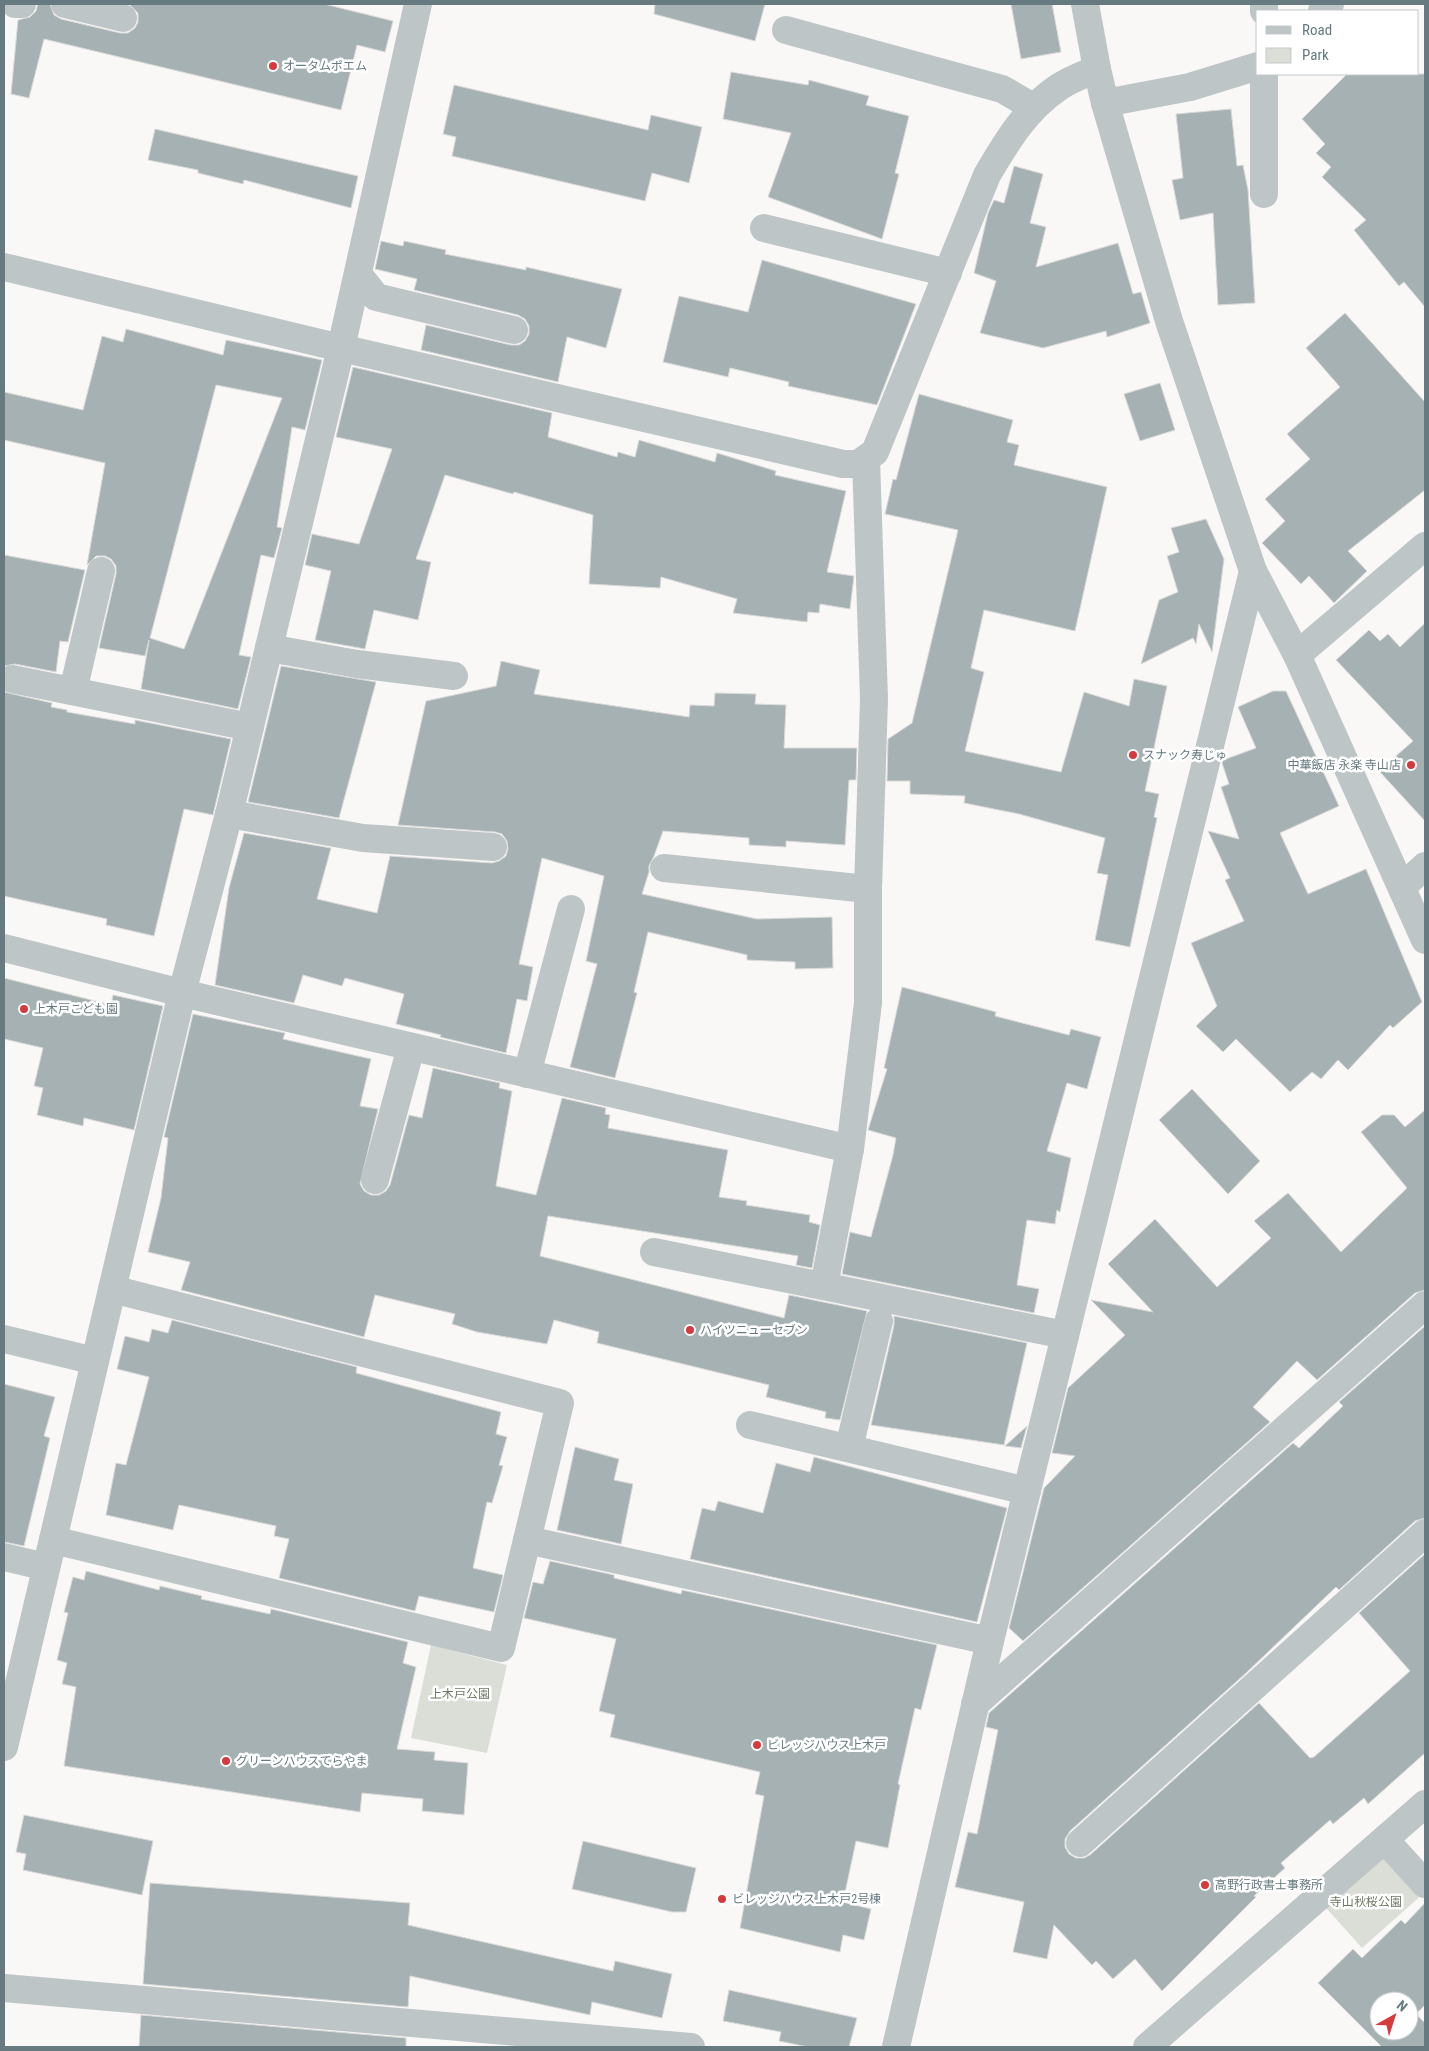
<svg xmlns="http://www.w3.org/2000/svg" width="1429" height="2051" viewBox="0 0 1429 2051" font-family="'Roboto Condensed','Noto Sans JP',sans-serif">
  <style>
    .green { fill: #daded6 }
    .building { fill: #a6b1b3; stroke: #dbdad9; fill-rule: evenodd }
    .lines { fill: none; stroke-linecap: round; stroke-linejoin: round }
    .minor { stroke: #bec5c6; stroke-width: 28 }
    .tertiary { stroke: #bec5c6; stroke-width: 28 }
    .poi-dot { fill: #d53b3c; stroke: #fff; stroke-width: 2 }
    .labels { text-anchor: middle; stroke-width: 5; stroke-linejoin: round; paint-order: stroke }
    .poi-label { font-size: 12px; fill: #667a7f; stroke: #fff; text-anchor: start }
    .park-label { font-size: 12px; fill: #6d7865; stroke: #fff }
  </style>
  <rect width="100%" height="100%" fill="#f9f8f7"/>
  <g class="green">
    <polygon points="431,1645 507,1665 487,1753 411,1738"/>
    <polygon points="1385,1843 1425,1892 1362,1948 1320,1901"/>
  </g>
  <g class="building">
    <polygon points="38,4 50,4 54,15 61,19 120,33 128,33 135,28 138,22 138,13 129,4 324,4 393,21 385,52 357,45 341,110 44,39 29,98 11,94 18,20 30,17 36,11"/>
    <polygon points="655,4 765,4 755,41 654,14"/>
    <polygon points="1011,4 1052,4 1061,52 1021,59"/>
    <polygon points="731,72 808,85 809,80 869,96 866,105 909,116 895,173 899,174 882,239 768,197 791,133 723,119"/>
    <polygon points="1347,74 1425,74 1425,307 1404,282 1399,286 1354,230 1366,220 1322,177 1331,167 1316,153 1325,144 1302,119"/>
    <polygon points="454,85 648,130 651,115 702,127 689,183 652,173 645,201 452,156 456,137 443,134"/>
    <polygon points="1231,109 1237,166 1243,165 1248,190 1255,303 1218,305 1213,213 1180,220 1172,180 1183,178 1176,114"/>
    <polygon points="155,129 358,176 351,208 244,180 243,184 198,173 198,170 148,160"/>
    <polygon points="1014,166 1043,174 1030,223 1046,227 1036,267 1118,243 1133,294 1141,292 1150,323 1107,337 1106,331 1043,348 980,333 996,281 974,273 988,213 994,200 1004,203"/>
    <polygon points="381,241 403,246 404,241 446,250 445,254 526,270 526,267 622,289 606,348 567,337 558,382 421,350 426,325 511,345 519,345 525,341 529,334 529,326 525,319 518,315 414,290 417,279 375,269"/>
    <polygon points="762,260 916,304 877,405 788,386 789,382 730,368 728,377 663,362 679,296 748,312"/>
    <polygon points="1345,313 1425,402 1425,490 1348,551 1367,571 1334,603 1309,576 1301,584 1262,543 1285,521 1265,499 1310,459 1287,434 1340,387 1306,348"/>
    <path d="M126 329 223 355 226 340 322 360 305 430 292 427 277 527 282 528 274 558 261 555 239 655 251 657 238 709 141 689 149 640 145 656 99 648 116 574V566L111 559 105 556H96L87 565 105 463 4 440V392L83 410 102 336 123 342ZM216 385 282 398 184 649 150 638Z"/>
    <polygon points="353,367 552,413 548,437 617,457 618,452 635,457 639,440 715,462 717,453 776,471 775,475 846,491 827,572 854,576 850,609 820,604 819,613 808,612 807,622 733,613 737,599 661,577 660,588 589,584 593,515 514,492 513,494 445,475 416,559 431,562 418,620 374,610 365,649 315,640 331,571 305,565 312,534 359,544 392,449 336,437"/>
    <polygon points="1160,383 1175,430 1140,441 1124,394"/>
    <polygon points="919,394 1013,420 1007,442 1019,445 1014,465 1107,487 1075,631 984,610 971,668 984,672 965,751 1061,772 1084,692 1129,706 1134,679 1167,686 1145,791 1159,794 1154,817 1157,818 1130,947 1095,940 1108,875 1097,873 1105,838 1019,814 964,803 965,796 910,794 910,781 887,781 888,739 912,723 958,530 885,514 893,479 896,480"/>
    <polygon points="1206,519 1224,559 1212,652 1199,624 1196,644 1193,638 1141,664 1159,600 1178,592 1167,556 1179,552 1171,528"/>
    <polygon points="4,555 85,570 68,642 60,641 56,672 15,664 4,666"/>
    <polygon points="1425,623 1425,821 1379,771 1413,741 1336,660 1369,630 1380,641 1388,634 1400,647"/>
    <polygon points="501,661 540,670 534,694 689,717 690,705 714,706 715,693 756,694 755,704 786,705 784,748 857,748 856,780 849,780 845,845 786,841 786,847 749,845 749,838 663,831 654,856 649,866 649,872 642,894 757,919 832,917 833,968 795,969 795,962 747,960 747,955 648,932 634,992 637,993 615,1078 570,1067 597,964 586,961 604,876 542,858 519,964 533,967 527,1001 517,999 506,1053 440,1037 441,1035 396,1024 404,994 345,978 342,986 303,975 294,1003 215,985 229,888 244,833 331,848 317,899 377,913 390,856 492,863 499,861 506,856 508,849 507,841 502,834 495,832 398,825 426,701 496,686"/>
    <polygon points="281,666 376,682 339,818 248,802"/>
    <polygon points="1273,691 1286,691 1339,806 1280,833 1308,894 1366,869 1422,1002 1393,1028 1390,1025 1348,1070 1338,1060 1321,1079 1312,1072 1290,1092 1236,1039 1223,1052 1196,1026 1217,1006 1191,943 1244,921 1225,880 1230,878 1208,831 1239,839 1221,787 1229,784 1222,763 1223,760 1256,748 1238,707"/>
    <polygon points="4,692 52,703 51,707 67,710 67,712 135,724 135,720 231,739 213,815 184,809 154,936 106,925 107,919 4,896"/>
    <polygon points="4,978 111,1005 113,995 163,1006 134,1130 84,1118 83,1126 37,1115 43,1088 34,1086 43,1048 4,1039"/>
    <polygon points="902,987 996,1012 995,1016 1069,1035 1071,1029 1101,1037 1087,1089 1067,1083 1047,1151 1071,1158 1060,1212 1057,1210 1055,1224 1027,1220 1017,1285 1039,1289 1034,1313 842,1274 850,1232 871,1237 893,1155 896,1138 868,1130 887,1069 884,1068"/>
    <polygon points="193,1014 285,1033 283,1039 371,1059 360,1106 378,1109 360,1184 364,1191 371,1195 379,1195 386,1191 390,1185 409,1115 422,1118 433,1068 500,1083 499,1088 512,1091 496,1186 536,1195 562,1098 606,1108 605,1114 610,1115 608,1128 728,1150 719,1197 747,1201 746,1205 810,1215 809,1222 820,1225 812,1268 796,1265 798,1256 548,1216 540,1256 784,1318 789,1295 867,1311 840,1420 825,1418 826,1412 766,1397 769,1385 597,1343 599,1332 554,1320 547,1344 477,1332 452,1324 455,1314 375,1295 364,1337 181,1290 190,1262 148,1252 161,1198 168,1138 164,1137"/>
    <polygon points="1192,1089 1260,1161 1228,1194 1159,1120"/>
    <polygon points="1425,1110 1425,1290 1415,1293 1317,1380 1297,1361 1253,1407 1270,1422 1023,1641 1009,1628 1044,1488 1075,1456 1052,1453 1068,1388 1125,1335 1091,1300 1153,1312 1108,1264 1155,1219 1217,1287 1271,1238 1254,1221 1288,1193 1341,1252 1407,1188 1361,1132 1382,1115 1394,1115 1405,1127"/>
    <polygon points="894,1316 1027,1343 1004,1445 871,1425 894,1325"/>
    <polygon points="172,1320 357,1367 356,1373 501,1412 496,1434 507,1437 499,1465 503,1466 492,1503 487,1502 473,1568 503,1575 494,1612 419,1596 415,1611 279,1578 289,1539 274,1536 276,1526 179,1505 173,1530 106,1515 116,1463 126,1465 149,1377 117,1369 125,1336 149,1342 152,1329 168,1333"/>
    <polygon points="1425,1326 1425,1518 1415,1521 1339,1590 1336,1587 1246,1673 1070,1831 1065,1839 1065,1847 1069,1854 1076,1858 1084,1858 1090,1855 1259,1703 1310,1758 1314,1757 1410,1671 1359,1613 1425,1554 1425,1753 1368,1804 1364,1798 1333,1824 1330,1820 1281,1863 1285,1868 1254,1896 1256,1897 1162,1991 1135,1959 1113,1979 1096,1961 1092,1965 1054,1925 1047,1959 1013,1952 1024,1902 955,1887 968,1832 977,1834 998,1730 986,1727 989,1713 1293,1443 1299,1448 1343,1406 1339,1402"/>
    <polygon points="4,1384 55,1397 44,1436 50,1438 24,1546 4,1542"/>
    <polygon points="1027,1426 1021,1448 1005,1446"/>
    <polygon points="575,1447 619,1459 614,1480 633,1484 621,1544 557,1530"/>
    <polygon points="814,1457 1007,1508 977,1622 690,1559 702,1508 715,1511 718,1501 763,1513 776,1463 810,1472"/>
    <polygon points="550,1561 614,1575 614,1578 681,1594 682,1590 937,1645 921,1710 915,1708 898,1784 900,1785 888,1848 856,1841 843,1902 871,1909 864,1940 843,1935 840,1952 740,1928 764,1796 755,1794 760,1772 610,1737 615,1715 599,1711 616,1639 524,1618 533,1582 543,1584"/>
    <polygon points="86,1571 159,1590 160,1586 202,1596 201,1599 270,1614 271,1609 408,1642 403,1663 416,1667 397,1749 435,1752 434,1760 468,1763 464,1815 422,1811 423,1799 362,1793 360,1812 64,1766 76,1687 62,1684 67,1663 57,1660 68,1613 64,1612 73,1577 84,1580"/>
    <polygon points="24,1815 153,1841 142,1895 23,1870 26,1854 16,1852"/>
    <polygon points="583,1841 696,1868 686,1912 672,1912 572,1889"/>
    <polygon points="150,1883 410,1903 408,1925 613,1971 615,1961 672,1974 662,2018 592,2002 590,2015 410,1976 408,2007 143,1984"/>
    <path d="M1425 1903V2005L1416 2014 1425 2023V2047H1382L1318 1983 1353 1949 1362 1958 1401 1920 1405 1924ZM1379 2001H1409V2031H1379Z"/>
    <polygon points="729,1990 857,2018 849,2047 808,2047 779,2041 781,2032 723,2021"/>
    <polygon points="141,2015 406,2038 406,2047 139,2047"/>
  </g>
  <g class="lines">
    <g class="minor">
      <polyline points="15,4 22,4"/>
      <polyline points="65,4 123,18"/>
      <polyline points="1264,11 1264,4"/>
      <polyline points="1322,11 1330,4"/>
      <polyline points="786,30 1002,89 1033,107"/>
      <polyline points="1264,74 1264,194"/>
      <polyline points="1105,103 1190,87 1258,66"/>
      <polyline points="764,228 948,273"/>
      <path d="M4 267 341 348 843 464H858L875 452 987 175C1007 141 1026 109 1059 87 1071 79 1085 74 1097 69L1085 4"/>
      <polyline points="358,274 376,297 514,330"/>
      <polyline points="269,648 357,664 454,676"/>
      <polyline points="1297,655 1425,546"/>
      <polyline points="12,679 250,727"/>
      <polyline points="73,691 101,571"/>
      <polyline points="229,814 363,838 493,847"/>
      <polyline points="664,868 868,889"/>
      <polyline points="1402,887 1425,866"/>
      <polyline points="4,948 182,993 850,1149"/>
      <polyline points="527,1074 571,909"/>
      <polyline points="375,1180 411,1047"/>
      <polyline points="654,1252 1065,1335"/>
      <polyline points="824,1286 850,1149 868,1003 868,889 874,699 866,459"/>
      <polyline points="4,1339 95,1361"/>
      <polyline points="750,1425 1027,1491"/>
      <polyline points="849,1448 879,1321"/>
      <polyline points="53,1540 501,1648 560,1403 112,1289"/>
      <polyline points="527,1540 990,1641"/>
      <polyline points="4,1557 46,1567"/>
      <polyline points="975,1704 1425,1305"/>
      <polyline points="4,1747 182,993 229,814 341,348 418,4"/>
      <polyline points="1385,1840 1425,1884"/>
      <polyline points="1080,1843 1425,1533"/>
      <polyline points="4,1988 691,2047"/>
      <polyline points="896,2047 990,1641 1253,571"/>
      <polyline points="1147,2047 1425,1804"/>
    </g>
    <polyline class="tertiary" points="1097,69 1105,103 1169,321 1253,571 1297,655 1425,940"/>
  </g>
  <g class="poi-dot">
    <circle cx="273" cy="66" r="5"/>
    <circle cx="1133" cy="755" r="5"/>
    <circle cx="1411" cy="765" r="5"/>
    <circle cx="24" cy="1009" r="5"/>
    <circle cx="690" cy="1330" r="5"/>
    <circle cx="757" cy="1745" r="5"/>
    <circle cx="226" cy="1761" r="5"/>
    <circle cx="1205" cy="1885" r="5"/>
    <circle cx="722" cy="1899" r="5"/>
  </g>
  <g class="labels">
    <g class="poi-label">
      <text x="283" y="70">オータムポエム</text>
      <text x="1143" y="759">スナック寿じゅ</text>
      <text x="1401" y="769" text-anchor="end">中華飯店 永楽 寺山店</text>
      <text x="34" y="1013">上木戸こども園</text>
      <text x="700" y="1334">ハイツニューセブン</text>
      <text x="767" y="1749">ビレッジハウス上木戸</text>
      <text x="236" y="1765">グリーンハウスてらやま</text>
      <text x="1215" y="1889">高野行政書士事務所</text>
      <text x="732" y="1903">ビレッジハウス上木戸2号棟</text>
    </g>
    <g class="park-label">
      <text x="460" y="1698">上木戸公園</text>
      <text x="1366" y="1906">寺山秋桜公園</text>
    </g>
  </g>
  <rect width="1429" height="2051" fill="none" stroke="#667a7f" stroke-width="10"/>
  <rect x="1256" y="10" width="162" height="65" fill="#ffffff" stroke="#c2cacc"/>
  <rect x="1266" y="26" width="25" height="8" fill="#bec5c6" stroke="#c2cacc"/>
  <text x="1302" y="35" font-size="15" fill="#667a7f">Road</text>
  <rect x="1266" y="48" width="25" height="15" fill="#daded6" stroke="#c2cacc"/>
  <text x="1302" y="60" font-size="15" fill="#667a7f">Park</text>
  <g transform="translate(1394 2016) rotate(39)"><circle r="24" fill="#ffffff" stroke="#c2cacc"/>
  <path d="M0-4L9 19L0 12L-9 19Z" fill="#d53b3c"/>
  <text y="-8" font-size="14" font-weight="bold" text-anchor="middle" fill="#667a7f">N</text>
  </g>
</svg>
